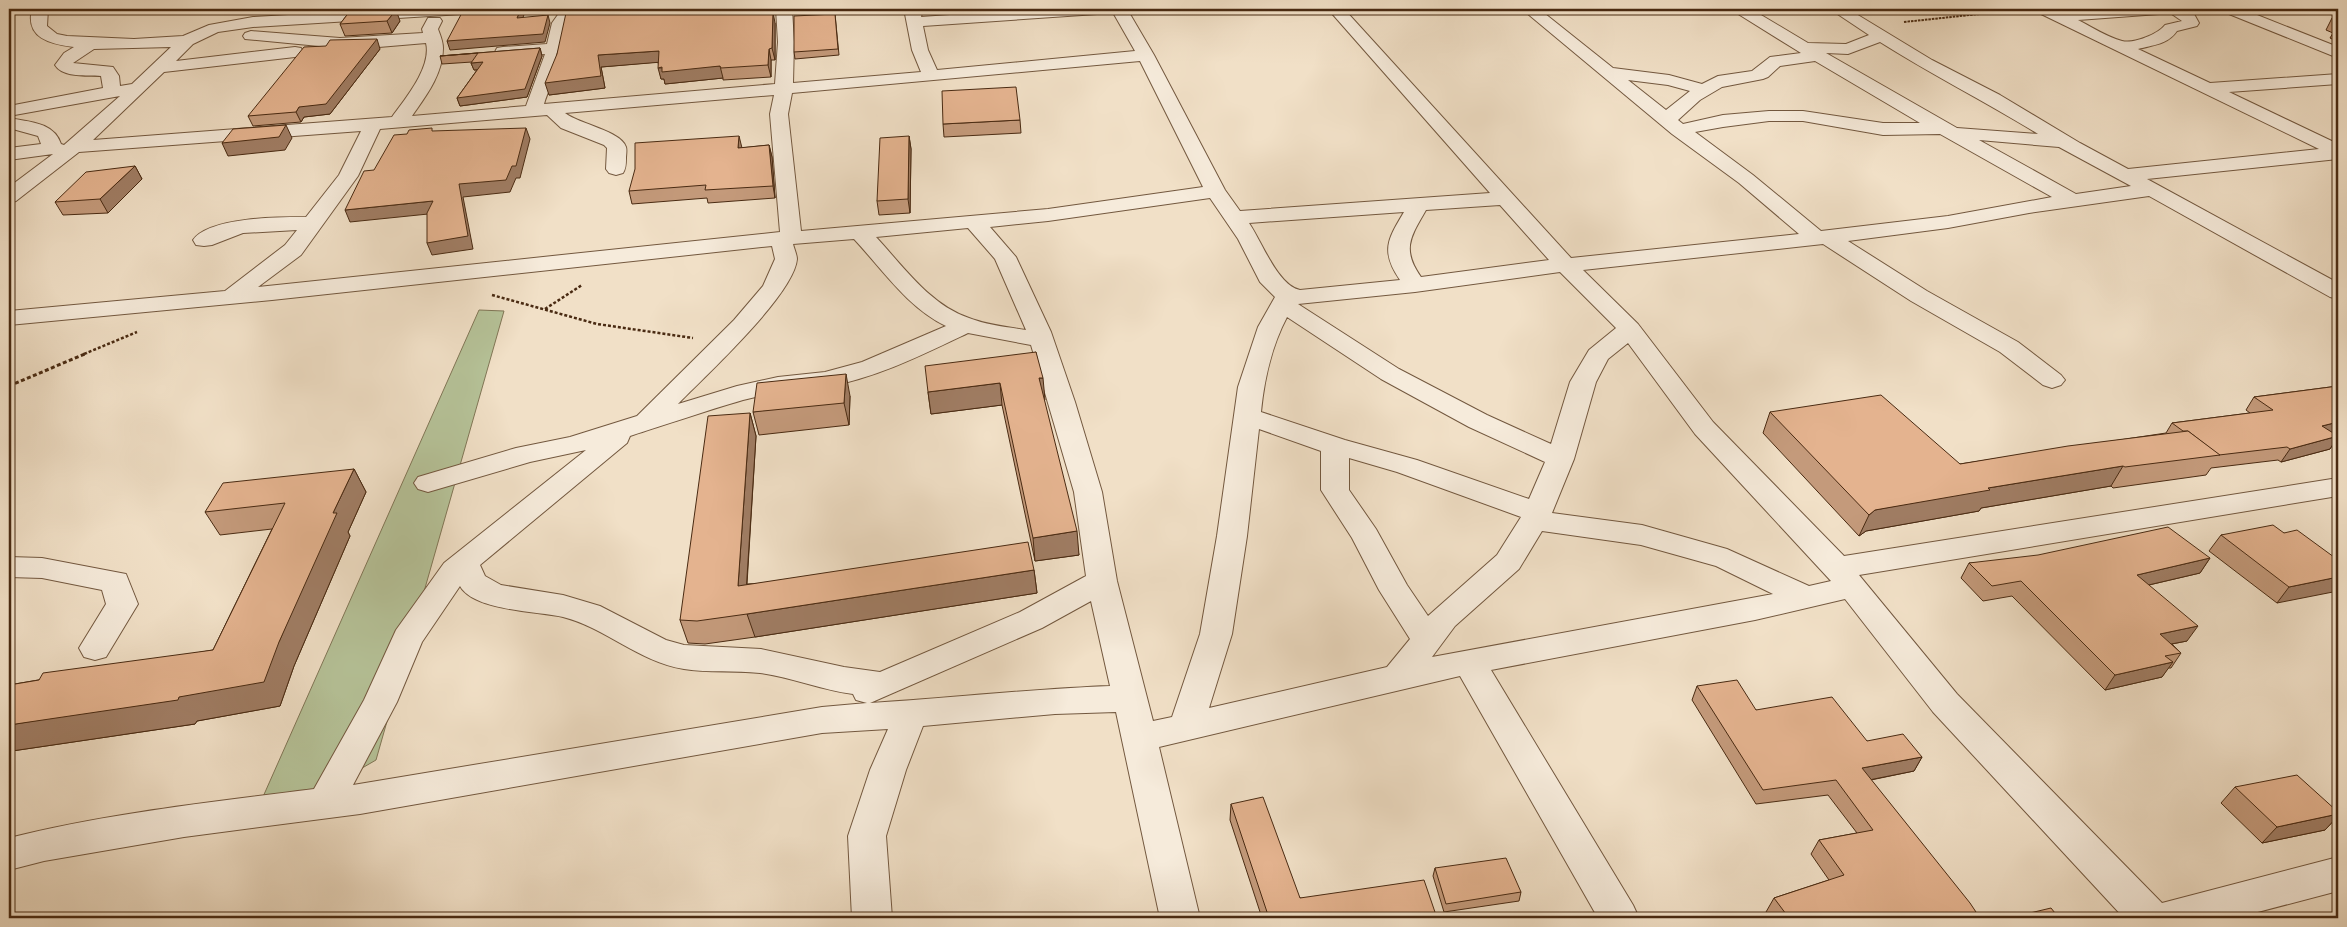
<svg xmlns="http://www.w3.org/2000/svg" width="2347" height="927" viewBox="0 0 2347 927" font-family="'Gentium Book Plus',serif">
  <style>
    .green { fill: #b6c399; stroke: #807656 }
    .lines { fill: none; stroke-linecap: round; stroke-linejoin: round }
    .minor-casing { stroke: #73583f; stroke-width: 2 }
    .path-far2 { stroke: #492a12; stroke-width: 2; stroke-dasharray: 2.5 1; stroke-linecap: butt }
    .path-far1 { stroke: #492a12; stroke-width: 2.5; stroke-dasharray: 3 2; stroke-linecap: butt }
    .path { stroke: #492a12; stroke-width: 3; stroke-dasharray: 4 2.5; stroke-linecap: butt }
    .minor { fill: #f6ebdb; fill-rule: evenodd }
    .wall { fill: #c49a7b; stroke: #492a12 }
    .shaded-wall { fill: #a07d64; stroke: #492a12 }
    .building { fill: #e4b38f; stroke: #492a12 }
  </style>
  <rect width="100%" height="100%" fill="#f1e0c7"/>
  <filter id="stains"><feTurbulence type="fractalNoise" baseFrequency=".004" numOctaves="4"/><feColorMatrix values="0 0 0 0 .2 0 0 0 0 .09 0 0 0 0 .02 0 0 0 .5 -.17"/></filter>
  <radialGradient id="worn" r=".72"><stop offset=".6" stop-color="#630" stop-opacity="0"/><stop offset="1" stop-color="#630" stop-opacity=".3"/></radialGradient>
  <polygon class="green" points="479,310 504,311 376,760 312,797 262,799"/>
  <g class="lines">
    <defs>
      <g id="minor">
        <path d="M32 9H48L47 26 57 34 67 36 134 39 183 36 209 25 253 17 391 9H470L462 14 253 27 218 32 193 44 176 61 295 47 301 48 303 52 301 56 295 57 164 72 93 140 392 117C405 99 432 67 426 43L367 48H340L245 39 243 36 245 33 251 31 340 38 423 33 422 29 428 18H440L442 21 438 29C440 35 443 41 443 48 443 74 426 96 412 116L526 106 545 54 503 57 497 56 495 52 497 48 503 47 547 44 552 23 562 9H578C564 30 566 42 560 64 555 78 548 90 544 104L775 84 778 42 776 9H792L794 42 793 83 921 72 912 50 905 14 907 9H923L921 17 1036 9H1105L1097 14 923 26 928 50 937 70 1135 51 1111 9H1127L1154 55 1225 190 1240 211 1490 193 1328 9H1344L1571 258 1799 234 1739 183 1672 134 1522 9H1539L1613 68 1669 75 1702 84 1718 76 1752 71 1770 57 1801 53 1735 12 1732 9H1751L1808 43 1846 44 1869 35 1830 9H1848L1932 60 2000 95 2080 143 2128 169 2319 149 2037 12 2034 9H2054L2061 12 2105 9H2184L2194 14 2199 23 2197 26 2177 31C2167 45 2153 45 2138 49L2210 83 2338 74V84L2229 92 2338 144V159L2147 179 2338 283V299L2330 297 2149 196 2029 213 1948 228 1848 241 1927 291 2018 342 2061 375 2065 380 2061 385 2052 388 2043 385 2000 352 1911 301 1823 244 1583 270 1638 324 1713 422 1844 556 2338 478V496L1859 575 1957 694 2162 903 2338 857V891L2235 918H2124L1933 712 1845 599 1755 620 1491 670 1633 905 1639 918H1598L1460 676 1159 747 1200 918H1160L1116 712 1055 714 923 726 906 770 886 836 892 918H852L848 836 870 770 888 729 822 733 360 814 184 837 44 861 9 870V838C109 813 212 802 314 789L364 700 396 630 444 563 586 450 530 462 428 492 418 489 414 483 418 477 516 448 570 437 637 416 734 320 763 286 775 259 772 246 272 300 9 325V311L225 291 285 245 297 230 243 233 212 245 204 246 196 245 193 240C209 217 280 217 306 217L339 175 361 131 79 152 16 201 9 203V187L53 154 9 160V148L41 144 38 136 9 128V118C29 122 54 122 61 144L64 145 120 96 9 116V106L103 88 101 76C87 75 63 78 55 65L64 53 74 47C50 44 25 38 32 9ZM2166 10 2182 21 2165 25C2158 34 2134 44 2122 41 2107 37 2092 27 2078 20L2159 14ZM1880 42C1932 75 1986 102 2038 134L1957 128 1826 53 1848 54ZM171 47 132 84 120 86 119 76 113 67 73 63 94 49ZM1140 61 1203 187 1048 209 801 231 788 114 792 93ZM1815 61 1920 123H1883L1803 111H1769L1723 115 1683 124 1678 120 1700 100 1722 87 1763 79 1768 77 1780 66ZM1628 80 1668 85 1690 91 1666 110ZM774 95 770 114 780 232 258 287 301 255 358 176 380 129 547 115 561 128 604 145 607 148 606 169 609 173 616 175 623 173C626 168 626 164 626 158 626 155 627 150 626 147 621 131 579 124 565 113ZM1769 121H1803L1883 135 1940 134 2052 197 1948 216 1821 231 1753 175 1695 132 1723 127ZM1979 140 2059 147 2131 186 2076 194ZM1210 198 1238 239 1260 282 1275 297 1258 327 1238 387 1217 536 1200 634 1172 717 1153 721 1117 581 1102 492 1075 402 1051 332 1016 257 990 227 1048 221ZM1500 205 1549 260 1421 277C1401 249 1411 236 1426 210ZM1404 212C1388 239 1380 251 1400 280L1300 290C1278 286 1262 242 1249 223ZM968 228 995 259 1026 330C1007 327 987 325 969 318 930 305 903 266 876 237ZM854 239C882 269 908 308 946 326L862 362 825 372 778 377 737 386 678 404C705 376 794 295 797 259 797 255 794 248 793 244ZM1560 272 1616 328 1589 350 1570 382 1551 444 1487 415 1399 369 1298 304 1415 292ZM1287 317 1381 379 1469 427 1545 462 1529 499 1417 460 1345 440 1261 412C1264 381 1272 345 1287 317ZM968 333 1031 345 1074 492 1086 576 1020 612 880 672 844 667 761 649 684 645 666 640 600 606 563 595 501 585 485 576 480 565 627 443 630 436C668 424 705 411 743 400 770 393 798 392 826 387 876 378 922 355 968 333ZM1628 343 1695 434 1831 581 1809 586 1727 549 1642 525 1552 513 1574 459 1596 382 1608 359ZM1259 429 1321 451V490L1352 538 1379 590 1410 639 1387 667 1209 708 1232 634 1247 536ZM1349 458 1397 472 1521 517 1497 555 1428 616 1407 585 1376 529 1349 490ZM1542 531 1641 545 1716 566 1773 594 1432 657 1455 626 1519 569ZM460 586C474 611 537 611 563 617 606 628 639 662 684 669 709 673 735 670 760 673 791 677 821 690 853 694L856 700 867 703 822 707 353 785 397 702 422 642ZM1091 601 1110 686C1030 689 950 698 870 703L1042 628Z"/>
        <polygon points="2221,9 2242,9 2338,47 2338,58 2224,12"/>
        <polygon points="9,557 42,558 126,574 138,604 106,657 95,660 84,657 79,648 106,604 102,590 42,578 9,577"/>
      </g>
    </defs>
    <use href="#minor" class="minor-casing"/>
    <polyline class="path-far2" points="1904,22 2017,10"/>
    <g class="path-far1">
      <polyline points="492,295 597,324 693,338"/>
      <polyline points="545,309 582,285"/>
      <polyline points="84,354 137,332"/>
    </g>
    <polyline class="path" points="9,386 87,353"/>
    <use href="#minor" class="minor"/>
  </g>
  <g class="wall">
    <polygon points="574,10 741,13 775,23 775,60 771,60 771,77 723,80 723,78 665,84 664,79 661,79 658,62 601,67 605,88 549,95 557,54"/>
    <polygon points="350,11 400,21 392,33 345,36 340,24"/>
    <polygon points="835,14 839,55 795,59 794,52"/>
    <polygon points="2338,17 2338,42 2330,38 2333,33 2326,30 2332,18"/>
    <polygon points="540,48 542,56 527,97 460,106 457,98 477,70 474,70 471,63 472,62 442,64 440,56"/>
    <polygon points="380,49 330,114 304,117 301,122 253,126 248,116"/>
    <polygon points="1020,120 1021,133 944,137 943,124"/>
    <polygon points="909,136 911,149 910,213 879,215 877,201"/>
    <polygon points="769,145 772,157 775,198 708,203 707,198 632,204 629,191 741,148"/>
    <polygon points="135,166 142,179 108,213 63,215 55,202"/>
    <polygon points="1036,352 1044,400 1079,555 1035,561 1002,405 931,414 928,392"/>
    <polygon points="2338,386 2338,432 2334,433 2338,436 2338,437 2330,449 2281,462 2278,460 2211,468 2206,475 2113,488 2111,486 1981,508 1979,511 1866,531 1859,536 1763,433 1770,412 1960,464 2166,433 2172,423 2250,413 2246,410 2254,397"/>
    <polygon points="850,396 849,425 759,435 753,412"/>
    <polygon points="750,413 756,436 747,584 1034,570 1037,593 755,637 705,644 688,643 680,620"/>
    <polygon points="354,469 366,492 348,532 350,536 294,666 280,706 197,721 195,724 12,751 9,756 9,685 213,650 272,529 220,535 205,512"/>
    <polygon points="2284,533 2338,560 2277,603 2209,551 2221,535"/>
    <polygon points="2210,558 2200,573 2149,585 2187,641 2172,644 2181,653 2171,668 2168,668 2162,677 2105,690 2012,596 1983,601 1961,578 1969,563"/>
    <polygon points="1697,686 1756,710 1867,741 1922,757 1914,771 1871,780 1980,918 1771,918 1766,912 1774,898 1829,880 1811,854 1819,840 1857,833 1828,795 1756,804 1692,700"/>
    <polygon points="2235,787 2338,812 2338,816 2325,830 2262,843 2221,803"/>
    <polygon points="1231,804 1300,898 1437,918 1262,918 1230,820"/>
    <polygon points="1435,868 1521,892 1519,901 1444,912 1433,876"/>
  </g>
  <g class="shaded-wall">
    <polygon points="521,9 526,9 520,26 517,18"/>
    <polygon points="396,10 400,21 392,33 387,21"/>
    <polygon points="773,12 775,23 775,60 772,48"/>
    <polygon points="548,15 550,23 545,42 450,50 447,41"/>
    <polygon points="377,39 380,49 330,114 304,117 301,122 296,112 299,107"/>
    <polygon points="540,48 542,56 527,97 460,106 457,98"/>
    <polygon points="769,49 771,60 771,77 768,65"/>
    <polygon points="659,51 662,62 601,67 605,88 549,95 545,83 598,55"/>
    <polygon points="483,62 486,69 474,70 471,63"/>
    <polygon points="720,66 723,78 665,84 664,79 661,79 658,68"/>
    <polygon points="286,125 292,138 285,150 228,156 222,143"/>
    <polygon points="526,128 530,139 520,178 516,178 510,192 463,197 473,249 432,255 427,243 459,184"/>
    <polygon points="739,136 742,148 738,148"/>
    <polygon points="909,136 911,149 910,213 908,199"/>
    <polygon points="769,145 772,157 775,198 773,186"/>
    <polygon points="135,166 142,179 108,213 100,199"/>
    <polygon points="433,201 438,213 350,222 345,210"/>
    <polygon points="846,374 850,396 849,425 844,403"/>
    <polygon points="1039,378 1043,378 1045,400 1040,400"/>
    <polygon points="1000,383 1002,405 931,414 928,392"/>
    <polygon points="750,413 756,436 745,609 738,586"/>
    <polygon points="2338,422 2338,432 2313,439 2322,426"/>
    <polygon points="2338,436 2330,449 2281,462 2290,449"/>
    <polygon points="2123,466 2111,486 1981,508 1979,511 1866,531 1859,536 1869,515 1875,510 1988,488"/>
    <polygon points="354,469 366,492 348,532 350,536 294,666 280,706 197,721 195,724 12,751 9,756 9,725 179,697 279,642 333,513"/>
    <polygon points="1077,531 1079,555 1035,561 1033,538"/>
    <polygon points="2210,558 2200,573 2127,590 2137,575"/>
    <polygon points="1034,570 1037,593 755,637 747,614"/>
    <polygon points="2338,577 2338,591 2277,603 2289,587"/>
    <polygon points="2198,626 2187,641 2150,648 2160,634"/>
    <polygon points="2173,662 2162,677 2105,690 2115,675"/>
    <polygon points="1922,757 1914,771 1854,783 1862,768"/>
    <polygon points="2338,814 2338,816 2325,830 2262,843 2277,827"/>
  </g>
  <g class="building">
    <polygon points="464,9 521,9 517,18 548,15 543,34 447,41"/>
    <polygon points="575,9 739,9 739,13 773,12 772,48 769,49 768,65 721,68 720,66 662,72 662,67 658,68 659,51 598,55 601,76 545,83 557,54 566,13 574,10"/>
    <polygon points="396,10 387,21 340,24 350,11"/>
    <polygon points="835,14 838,49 794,52 794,16"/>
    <polygon points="2338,17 2338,20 2332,18"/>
    <polygon points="377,39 326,104 299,107 296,112 248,116 304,47 326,46 330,40"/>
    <polygon points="540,48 525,89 457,98 483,62 471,63 478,53 440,56"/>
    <polygon points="1016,87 1020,120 943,124 942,91"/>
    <polygon points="286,125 279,137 222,143 233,129"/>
    <polygon points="432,128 432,131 526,128 516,166 512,166 506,180 459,184 468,236 427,243 427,213 433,201 345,210 364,171 374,170 394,135 407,134 409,130"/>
    <polygon points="739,136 738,148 769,145 773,186 705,190 706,185 629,191 635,169 635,143"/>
    <polygon points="909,136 908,199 877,201 880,138"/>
    <polygon points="135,166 100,199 55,202 86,172"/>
    <polygon points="1036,352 1043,378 1039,378 1077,531 1033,538 1000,383 928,392 925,366"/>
    <polygon points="846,374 844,403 753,412 757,383"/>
    <polygon points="2338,386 2338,422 2322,426 2338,436 2290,449 2287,447 2219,455 2188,431 2183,431 2172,423 2273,410 2254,397"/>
    <polygon points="1881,395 1960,464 2068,446 2188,431 2220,455 2125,467 2123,466 1988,488 1990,490 1875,510 1869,515 1770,412"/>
    <polygon points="750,413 738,586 1028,542 1034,570 747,614 697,621 680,620 708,416"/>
    <polygon points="354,469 333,513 337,513 279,642 264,682 179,697 178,700 9,725 9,685 39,680 43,673 213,650 285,503 205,512 223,483"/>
    <polygon points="2273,525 2284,533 2297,530 2338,560 2338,577 2289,587 2221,535"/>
    <polygon points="2168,527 2210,558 2137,575 2198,626 2160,634 2181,653 2165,656 2173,662 2115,675 2021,581 1992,586 1969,563 2038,555"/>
    <polygon points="1737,680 1756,710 1832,697 1867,741 1903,734 1922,757 1862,768 1970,903 1980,918 1789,918 1774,898 1844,875 1819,840 1873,830 1836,780 1763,790 1697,686"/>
    <polygon points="2297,775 2338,812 2338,814 2277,827 2235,787"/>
    <polygon points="1263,797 1300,898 1424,880 1437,918 1269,918 1231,804"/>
    <polygon points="1506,858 1521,892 1446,904 1435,868"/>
    <polygon points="2051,908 2059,918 2009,918"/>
  </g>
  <rect width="2347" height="927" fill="none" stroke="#f1e0c7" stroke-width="30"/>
  <rect x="10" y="10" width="2327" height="907" fill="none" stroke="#492a12" stroke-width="2.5"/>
  <rect x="15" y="15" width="2317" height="897" fill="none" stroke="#492a12"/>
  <rect width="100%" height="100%" filter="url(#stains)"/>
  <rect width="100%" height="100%" fill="url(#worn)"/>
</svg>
